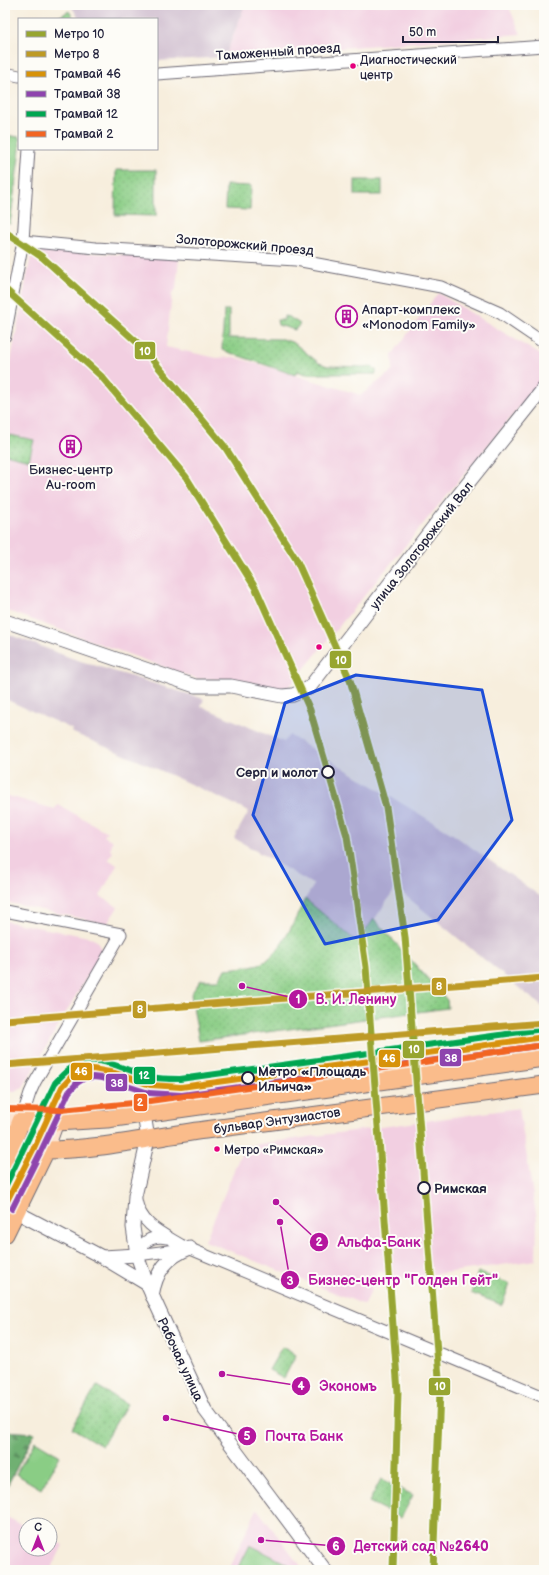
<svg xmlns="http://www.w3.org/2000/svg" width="549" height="1575" viewBox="0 0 549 1575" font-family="'Balsamiq Sans',sans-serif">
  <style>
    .built { fill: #f2cfe1 }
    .industrial { fill: #cfbdcf }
    .grass { fill: url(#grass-dots); stroke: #567860 }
    .forest { fill: url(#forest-firs); stroke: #486956 }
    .garden { fill: #8acd85; stroke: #567860 }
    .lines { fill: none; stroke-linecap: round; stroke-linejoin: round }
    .minor-casing { stroke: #6d6974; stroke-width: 13 }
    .tertiary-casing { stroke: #6d6974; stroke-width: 15 }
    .secondary-casing { stroke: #6d6974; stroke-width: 17 }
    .primary-casing { stroke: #6d6974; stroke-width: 19 }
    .minor { stroke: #fff; stroke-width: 11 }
    .tertiary { stroke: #fff; stroke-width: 13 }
    .secondary { stroke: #fde4d1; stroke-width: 15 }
    .primary { stroke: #fabc8b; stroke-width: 17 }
    .tram-1-casing { stroke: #fdfcf7; stroke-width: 9 }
    .tram-2-casing { stroke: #fdfcf7; stroke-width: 9 }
    .tram-3-casing { stroke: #fdfcf7; stroke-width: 9 }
    .tram-4-casing { stroke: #fdfcf7; stroke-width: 9 }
    .tram-1 { stroke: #d79209; stroke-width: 6 }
    .tram-2 { stroke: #8e44ad; stroke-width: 6 }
    .tram-3 { stroke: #00a651; stroke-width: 6 }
    .tram-4 { stroke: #f26522; stroke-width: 6 }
    .metro-1-casing { stroke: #fdfcf7; stroke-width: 10 }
    .metro-2-casing { stroke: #fdfcf7; stroke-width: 10 }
    .metro-1 { stroke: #97a530; stroke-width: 7 }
    .metro-2 { stroke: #bd9a25; stroke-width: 7 }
    .marked { fill: #1d4ed8; fill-opacity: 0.2; stroke: #1d4ed8; stroke-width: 3; stroke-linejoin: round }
    .bus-dot { fill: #e5007d; stroke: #fdfcf7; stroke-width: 1.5 }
    .stop-dot { fill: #fdfcf7; stroke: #22223b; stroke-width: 2 }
    .labels { text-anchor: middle; stroke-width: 4; stroke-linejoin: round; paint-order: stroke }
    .bus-label { font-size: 12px; fill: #22223b; stroke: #fdfcf7; text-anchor: start }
    .street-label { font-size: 13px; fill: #22223b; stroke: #fdfcf7 }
    .poi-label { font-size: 13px; fill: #22223b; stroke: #fdfcf7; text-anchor: start }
    .stop-label { font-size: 13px; font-weight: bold; fill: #22223b; stroke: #fdfcf7; text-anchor: start }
    .leader { fill: none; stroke: #b5179e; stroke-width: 1.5 }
    .callout-dot { fill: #b5179e; stroke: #fdfcf7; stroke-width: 1.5 }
    .mark-label { font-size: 12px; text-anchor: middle; font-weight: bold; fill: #fff }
    .callout-label { font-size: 14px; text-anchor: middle; font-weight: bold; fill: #b5179e; stroke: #fdfcf7; stroke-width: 4; stroke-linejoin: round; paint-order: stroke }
    .line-badge { stroke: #fdfcf7; stroke-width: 1.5 }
    .badge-label { font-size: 11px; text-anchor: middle; font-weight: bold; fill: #fff }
  </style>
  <defs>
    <pattern id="grass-dots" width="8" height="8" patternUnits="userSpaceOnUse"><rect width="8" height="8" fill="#8acd85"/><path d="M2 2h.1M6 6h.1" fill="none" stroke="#77b074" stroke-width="1.8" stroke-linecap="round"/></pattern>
    <pattern id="forest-firs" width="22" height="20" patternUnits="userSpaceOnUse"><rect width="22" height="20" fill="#6fb072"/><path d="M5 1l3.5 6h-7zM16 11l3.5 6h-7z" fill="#5b8f5f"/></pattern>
  </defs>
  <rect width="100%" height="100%" fill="#fdfcf7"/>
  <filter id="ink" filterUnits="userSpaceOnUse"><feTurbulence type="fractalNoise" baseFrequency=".025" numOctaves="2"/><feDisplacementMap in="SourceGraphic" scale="8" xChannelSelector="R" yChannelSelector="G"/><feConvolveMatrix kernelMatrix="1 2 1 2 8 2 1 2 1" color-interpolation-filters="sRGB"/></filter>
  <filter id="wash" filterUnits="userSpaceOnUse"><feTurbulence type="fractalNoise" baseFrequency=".012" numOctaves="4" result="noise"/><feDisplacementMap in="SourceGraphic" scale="16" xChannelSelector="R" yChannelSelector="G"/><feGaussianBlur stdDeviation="0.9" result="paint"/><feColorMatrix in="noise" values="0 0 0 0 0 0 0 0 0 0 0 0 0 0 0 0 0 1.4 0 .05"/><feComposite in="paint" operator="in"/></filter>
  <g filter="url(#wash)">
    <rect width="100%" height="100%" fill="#f7eedd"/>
    <g class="built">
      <polygon points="245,5 508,5 521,34 225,57"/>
      <polygon points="32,250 179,258 176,289 172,294 166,347 217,358 234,357 361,395 393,370 392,355 438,293 544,357 544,377 290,686 276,689 238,679 198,679 5,610 5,391"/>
      <polygon points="5,795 54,809 59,805 107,832 104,836 113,841 110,845 112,845 110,850 113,852 108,859 117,865 100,896 118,907 107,924 5,902"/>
      <polygon points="5,921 89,937 97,941 101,949 101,953 58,1026 23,1087 16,1091 5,1090"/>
      <polygon points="519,1108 537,1220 536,1260 402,1279 379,1271 365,1305 205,1241 244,1146"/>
      <polygon points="257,1509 304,1570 228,1570"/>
      <polygon points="5,1516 26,1527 26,1549 50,1549 50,1539 63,1545 51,1570 5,1570"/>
    </g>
    <g class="industrial">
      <polygon points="70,5 245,5 225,57 157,61 157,19 80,19"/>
      <polygon points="5,633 74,659 204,699 201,706 284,742 289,735 454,835 544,899 544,1008 396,888 358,943 305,899 314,885 234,838 249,811 153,767 71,732 72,729 5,699"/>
    </g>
    <g class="grass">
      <polygon points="69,11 74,19 55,19"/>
      <polygon points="116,170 156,170 156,216 115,215"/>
      <rect x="355" y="180" width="27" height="15"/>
      <polygon points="226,185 251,186 250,210 225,209"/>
      <polygon points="224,310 229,310 229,338 283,339 294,343 319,363 328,366 372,367 376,370 376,374 306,374 297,371 295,375 222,350"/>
      <polygon points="284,316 289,317 300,324 295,330 278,325 277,320 284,320"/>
      <polygon points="10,435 34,440 29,460 5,454"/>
      <path d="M305 899 357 942 374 919 447 1000 448 1008 199 1041 191 994 201 980H219L225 969C236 968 248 967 259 964 280 958 296 917 305 899Z"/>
      <polygon points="478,1272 510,1284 502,1305 471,1293"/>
      <polygon points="282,1347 296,1355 284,1378 269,1370"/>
      <polygon points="97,1386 127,1404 102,1446 72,1428"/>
      <polygon points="381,1479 413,1495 401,1518 369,1502"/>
    </g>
    <polygon class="forest" points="5,1431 35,1433 5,1490"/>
    <g class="garden">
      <polygon points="5,135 19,137 20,149 10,224 5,223"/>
      <polygon points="35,1441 60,1456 41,1489 16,1474"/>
      <polygon points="250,1545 287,1564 284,1570 245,1570 239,1567"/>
    </g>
  </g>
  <g filter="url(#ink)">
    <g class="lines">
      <defs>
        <g id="minor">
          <polyline points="5,73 19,76"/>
          <polyline points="157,74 544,46"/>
          <polyline points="23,241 96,248 296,260 441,287 500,313 544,343"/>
          <polyline points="5,336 23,241 29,149"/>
          <polyline points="5,911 121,934 35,1082 30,1093 21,1121"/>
          <path d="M136 1200C141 1225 161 1233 181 1245L544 1397"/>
          <path d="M167 1238C152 1235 142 1241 137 1255L184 1249"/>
        </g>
        <g id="tertiary">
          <polyline points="5,621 195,686 231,686 282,696 293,695 309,688 441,517 544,388"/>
          <polyline points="144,1114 148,1139 135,1196 133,1227 137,1255 147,1284 205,1410 325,1570"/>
          <polyline points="5,1206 102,1257 147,1284"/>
          <polyline points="103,1257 137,1255"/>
          <path d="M152 1296C156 1271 167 1257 190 1248"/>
        </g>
        <g id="secondary">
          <polyline points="5,1120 21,1121"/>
          <polyline points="5,1149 46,1150 56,1122"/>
        </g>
        <g id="primary">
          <polyline points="5,1162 21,1121 56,1122 107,1119 544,1058"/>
          <path d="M5 1234 46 1150C99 1150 151 1137 205 1130 318 1115 431 1100 544 1085"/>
        </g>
      </defs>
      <use href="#minor" class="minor-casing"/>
      <use href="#tertiary" class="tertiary-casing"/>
      <use href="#secondary" class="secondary-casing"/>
      <use href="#primary" class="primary-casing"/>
      <use href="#minor" class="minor"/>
      <use href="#tertiary" class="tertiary"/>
      <use href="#secondary" class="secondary"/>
      <use href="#primary" class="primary"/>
      <defs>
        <polyline id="tram-1" points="5,1205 33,1150 62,1087 72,1076 82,1071 93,1069 115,1073 150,1085 181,1087 544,1037"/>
        <polyline id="tram-2" points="12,1209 40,1153 69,1092 77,1083 85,1078 93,1077 102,1078 149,1093 182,1095 544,1045"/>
        <path id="tram-3" d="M5 1187 55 1083C87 1044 111 1066 150 1077 160 1079 170 1079 180 1079L543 1029"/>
        <polyline id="tram-4" points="5,1109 61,1110 143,1102 544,1045"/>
      </defs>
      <use href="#tram-1" class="tram-1-casing"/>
      <use href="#tram-2" class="tram-2-casing"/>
      <use href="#tram-3" class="tram-3-casing"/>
      <use href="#tram-4" class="tram-4-casing"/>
      <use href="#tram-1" class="tram-1"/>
      <use href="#tram-2" class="tram-2"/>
      <use href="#tram-3" class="tram-3"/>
      <use href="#tram-4" class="tram-4"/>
      <defs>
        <g id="metro-1">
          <polyline points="5,232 42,257 141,346 225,447 296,559 350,680 386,807 405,937 440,1391 433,1570"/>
          <polyline points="5,289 101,376 186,477 256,589 310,710 347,836 366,967 398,1392 393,1570"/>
        </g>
        <g id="metro-2">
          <polyline points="5,1020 544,978"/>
          <polyline points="5,1065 544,1023"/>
        </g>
      </defs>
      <use href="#metro-1" class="metro-1-casing"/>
      <use href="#metro-2" class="metro-2-casing"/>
      <use href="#metro-1" class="metro-1"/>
      <use href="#metro-2" class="metro-2"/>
    </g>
  </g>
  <path class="marked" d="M356 675 482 690 512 820 438 920 325 944 253 815 285 703Z"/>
  <defs>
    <symbol id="building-ring" viewBox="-11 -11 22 22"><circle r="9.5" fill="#fdfcf7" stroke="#b5179e" stroke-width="1.5"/><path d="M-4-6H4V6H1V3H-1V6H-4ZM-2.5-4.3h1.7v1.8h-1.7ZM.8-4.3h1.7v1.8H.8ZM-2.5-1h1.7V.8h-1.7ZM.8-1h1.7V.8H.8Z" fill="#b5179e"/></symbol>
  </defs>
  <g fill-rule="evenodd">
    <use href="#building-ring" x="334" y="304" width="25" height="25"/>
    <use href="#building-ring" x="58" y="434" width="25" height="25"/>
  </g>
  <g class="bus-dot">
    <circle cx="353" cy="66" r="3.5"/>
    <circle cx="319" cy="647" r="3.5"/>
    <circle cx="217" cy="1149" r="3.5"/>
  </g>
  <g class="stop-dot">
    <circle cx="328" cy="772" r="6"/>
    <circle cx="248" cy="1078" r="6"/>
    <circle cx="424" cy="1188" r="6"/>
  </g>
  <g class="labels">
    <g class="bus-label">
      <text x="360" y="64">Диагностический<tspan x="360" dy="15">центр</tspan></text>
      <text x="224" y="1154">Метро «Римская»</text>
    </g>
    <g class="street-label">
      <text transform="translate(278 51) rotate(-4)" y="5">Таможенный проезд</text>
      <text transform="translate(245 244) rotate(5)" y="5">Золоторожский проезд</text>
      <text transform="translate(421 545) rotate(-52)" y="5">улица Золоторожский Вал</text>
      <text transform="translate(277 1120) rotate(-8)" y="5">бульвар Энтузиастов</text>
      <text transform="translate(181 1359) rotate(65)" y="5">Рабочая улица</text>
    </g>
    <g class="poi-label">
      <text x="362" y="314">Апарт-комплекс<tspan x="362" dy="15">«Monodom Family»</tspan></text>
      <text x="71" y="474" text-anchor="middle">Бизнес-центр<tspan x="71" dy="15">Au-room</tspan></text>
    </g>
    <g class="stop-label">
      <text x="318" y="777" text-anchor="end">Серп и молот</text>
      <text x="258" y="1076">Метро «Площадь<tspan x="258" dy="15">Ильича»</tspan></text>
      <text x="434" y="1193">Римская</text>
    </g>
  </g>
  <path class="leader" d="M242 986L298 999M276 1202L319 1242M280 1222L290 1280M222 1374L301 1386M166 1418L247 1436M261 1540L336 1546"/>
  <g class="callout-dot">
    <circle cx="242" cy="986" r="4"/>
    <circle cx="276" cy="1202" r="4"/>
    <circle cx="280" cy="1222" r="4"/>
    <circle cx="222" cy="1374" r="4"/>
    <circle cx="166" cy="1418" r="4"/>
    <circle cx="261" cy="1540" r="4"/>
    <circle cx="298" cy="999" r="10"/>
    <circle cx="319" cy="1242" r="10"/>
    <circle cx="290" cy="1280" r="10"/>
    <circle cx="301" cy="1386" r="10"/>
    <circle cx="247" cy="1436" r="10"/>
    <circle cx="336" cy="1546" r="10"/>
  </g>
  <g class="mark-label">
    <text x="298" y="1003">1</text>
    <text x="319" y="1246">2</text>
    <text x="290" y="1285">3</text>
    <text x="301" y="1390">4</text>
    <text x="247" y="1440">5</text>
    <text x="336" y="1550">6</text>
  </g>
  <g class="callout-label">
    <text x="356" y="1004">В. И. Ленину</text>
    <text x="379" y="1247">Альфа-Банк</text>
    <text x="403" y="1285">Бизнес-центр "Голден Гейт"</text>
    <text x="348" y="1391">Экономъ</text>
    <text x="304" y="1441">Почта Банк</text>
    <text x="421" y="1551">Детский сад №2640</text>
  </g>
  <g class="line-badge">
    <rect x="134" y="341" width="22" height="19" rx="4" fill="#97a530"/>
    <rect x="329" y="650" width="23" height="19" rx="4" fill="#97a530"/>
    <rect x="431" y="977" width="16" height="19" rx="4" fill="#bd9a25"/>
    <rect x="132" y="1000" width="15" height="19" rx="4" fill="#bd9a25"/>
    <rect x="402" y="1040" width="23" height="19" rx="4" fill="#97a530"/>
    <rect x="439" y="1048" width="23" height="19" rx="4" fill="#8e44ad"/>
    <rect x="378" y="1049" width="23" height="19" rx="4" fill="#d79209"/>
    <rect x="70" y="1062" width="23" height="19" rx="4" fill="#d79209"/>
    <rect x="133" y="1066" width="23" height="19" rx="4" fill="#00a651"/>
    <rect x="105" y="1073" width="23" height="19" rx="4" fill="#8e44ad"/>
    <rect x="133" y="1093" width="15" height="19" rx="4" fill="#f26522"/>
    <rect x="428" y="1377" width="23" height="19" rx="4" fill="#97a530"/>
  </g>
  <g class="badge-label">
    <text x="145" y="355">10</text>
    <text x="341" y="664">10</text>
    <text x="439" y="990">8</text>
    <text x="140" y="1013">8</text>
    <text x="414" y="1053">10</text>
    <text x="451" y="1062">38</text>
    <text x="389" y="1062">46</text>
    <text x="81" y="1075">46</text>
    <text x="144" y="1079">12</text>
    <text x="117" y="1087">38</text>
    <text x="140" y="1106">2</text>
    <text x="440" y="1390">10</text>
  </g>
  <rect width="549" height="1575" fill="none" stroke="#fdfcf7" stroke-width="20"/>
  <rect x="18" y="18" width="140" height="132" fill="#fdfcf7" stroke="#a5a5ac"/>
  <rect x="26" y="31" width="20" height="6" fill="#97a530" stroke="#a5a5ac"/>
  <text x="54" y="38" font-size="12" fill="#22223b">Метро 10</text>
  <rect x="26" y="51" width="20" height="6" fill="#bd9a25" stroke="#a5a5ac"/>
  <text x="54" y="58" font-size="12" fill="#22223b">Метро 8</text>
  <rect x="26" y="71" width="20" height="6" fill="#d79209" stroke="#a5a5ac"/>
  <text x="54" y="78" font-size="12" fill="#22223b">Трамвай 46</text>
  <rect x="26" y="91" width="20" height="6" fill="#8e44ad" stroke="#a5a5ac"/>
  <text x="54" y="98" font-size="12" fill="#22223b">Трамвай 38</text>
  <rect x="26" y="111" width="20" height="6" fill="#00a651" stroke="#a5a5ac"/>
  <text x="54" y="118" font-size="12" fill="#22223b">Трамвай 12</text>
  <rect x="26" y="131" width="20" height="6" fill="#f26522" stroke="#a5a5ac"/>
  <text x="54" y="138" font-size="12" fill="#22223b">Трамвай 2</text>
  <g transform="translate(38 1537)"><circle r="19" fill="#fdfcf7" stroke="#a5a5ac"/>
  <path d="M0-3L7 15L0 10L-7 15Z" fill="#b5179e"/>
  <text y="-6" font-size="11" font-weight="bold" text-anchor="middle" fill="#22223b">С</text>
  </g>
  <path d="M403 36v6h95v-6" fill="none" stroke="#22223b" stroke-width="2"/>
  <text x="409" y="36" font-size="12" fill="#22223b" stroke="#fdfcf7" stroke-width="3" paint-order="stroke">50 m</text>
</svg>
